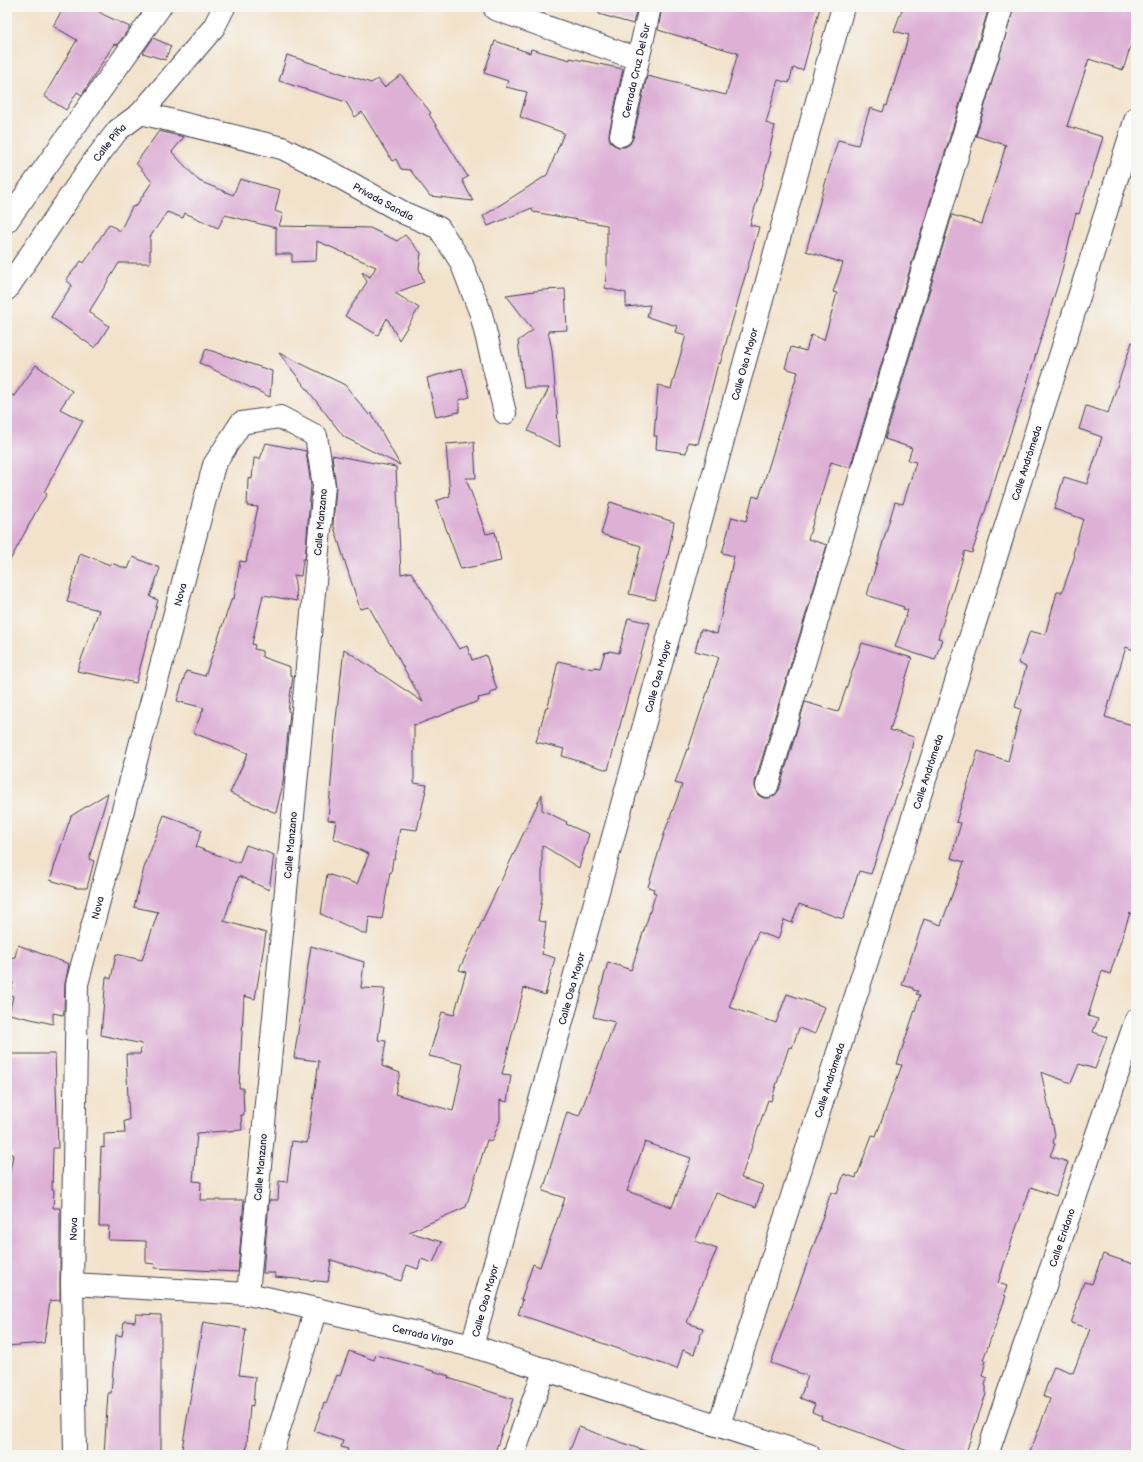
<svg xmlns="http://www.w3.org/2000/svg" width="1143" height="1462" viewBox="0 0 1143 1462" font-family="'Balsamiq Sans',sans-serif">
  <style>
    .building { fill: #ddb0d6; fill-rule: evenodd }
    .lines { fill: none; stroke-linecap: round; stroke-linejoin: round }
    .minor-casing { stroke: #413f51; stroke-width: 24 }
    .minor { stroke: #fff; stroke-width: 22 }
    .labels { text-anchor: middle; stroke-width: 3; stroke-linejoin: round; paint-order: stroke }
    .street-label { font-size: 10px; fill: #22223b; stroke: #f6f6f2 }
  </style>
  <rect width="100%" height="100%" fill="#f6f6f2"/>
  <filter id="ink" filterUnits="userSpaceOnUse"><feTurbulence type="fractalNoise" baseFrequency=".025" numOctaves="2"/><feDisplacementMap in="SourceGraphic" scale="8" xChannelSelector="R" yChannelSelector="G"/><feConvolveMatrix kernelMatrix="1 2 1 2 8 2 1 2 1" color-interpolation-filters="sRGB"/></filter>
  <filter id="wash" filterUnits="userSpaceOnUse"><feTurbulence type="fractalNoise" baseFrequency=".012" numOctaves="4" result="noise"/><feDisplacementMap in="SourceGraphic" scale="16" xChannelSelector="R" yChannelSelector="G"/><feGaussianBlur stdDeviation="0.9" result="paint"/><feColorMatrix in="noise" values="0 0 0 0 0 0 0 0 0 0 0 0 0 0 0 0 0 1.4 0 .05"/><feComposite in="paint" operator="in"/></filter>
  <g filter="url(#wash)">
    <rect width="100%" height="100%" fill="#f2e2cb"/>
    <g id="blocks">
      <g class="building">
        <polygon points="64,7 92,7 104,15 130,27 117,45 114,44 82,95 77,92 66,110 44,96 77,40 53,26"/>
        <polygon points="600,7 637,7 633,24 599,14"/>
        <polygon points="662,7 820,7 803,70 793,68 789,83 778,80 766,123 775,126 769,151 771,152 750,225 759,227 720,364 718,363 698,444 688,442 686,453 656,449 657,436 654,436 658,385 671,389 686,335 675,332 677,326 647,317 650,305 626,307 626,293 605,288 607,265 607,225 533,212 532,208 488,226 483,216 547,175 564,133 520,117 527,92 506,87 508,81 484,73 495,41 530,53 531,49 570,60 570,58 623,69 609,133 609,138 612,144 618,147 625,147 630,144 633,138 647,76 726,95 738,53 658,30"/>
        <path d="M903 7H989L850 468 831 462 808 539 827 545 755 782V789L758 795 763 798H769L775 795 779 790 805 702 838 712 862 643 912 658 890 730 914 737 909 760 891 811 871 874 859 871 843 919 799 904 792 923 784 920 778 939 758 932 729 1007 776 1023 787 994 825 1007 815 1034 799 1028 792 1048 789 1047 771 1101 768 1100 741 1178 763 1185 756 1207 716 1193 695 1241 717 1249 695 1299 687 1323 703 1328 694 1354 683 1350 677 1369 518 1314 523 1300 521 1299 533 1264 540 1267 565 1198 543 1191 567 1112 579 1116 615 1022 593 1017 608 962 631 970 656 893 653 892 654 889 648 887 665 831 682 785 675 783 687 749 688 750 719 657 695 651 701 629 717 634 734 556 722 553 732 517 746 521 753 496 759 498 798 372 785 368 791 347 806 351 811 335 824 340 837 293 833 292 843 263 806 251 831 163 838 140 858 145 870 108 883 112 885 105 887 106 909 35 894 31ZM645 1142 691 1158 672 1207 627 1191Z"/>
        <polygon points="1014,7 1117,7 1136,13 1136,29 1123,70 1089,59 1067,126 1103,137 1079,214 1076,213 1061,274 1022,399 997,473 972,553 965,551 938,638 942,639 935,660 895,647 908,610 903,609 904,607 867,595 895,502 903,504 916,462 908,460 912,448 885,439 952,215 982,224 1006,145 976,136"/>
        <polygon points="153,38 171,46 165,60 143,53"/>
        <polygon points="287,55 371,83 378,79 384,87 401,75 431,113 429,114 468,177 462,180 473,201 430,196 410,170 401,169 396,159 392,161 362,112 355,117 346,102 279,81"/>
        <polygon points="159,131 184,137 172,152 199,181 233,195 240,179 280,190 275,211 283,214 279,226 370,228 397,241 405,235 421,253 419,268 424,282 395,293 419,308 399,340 387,318 378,335 345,316 367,282 362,272 370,277 376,267 317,241 316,261 292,262 292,254 276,254 276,228 225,215 218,228 185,213 183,218 167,212 150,237 150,263 119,263 89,312 109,326 95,348 51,317 72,285 66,280 81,261 84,263 109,224 120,231 132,207 136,206 152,182 136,163"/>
        <polygon points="565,289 567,330 548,331 552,350 560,447 528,431 549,388 524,388 518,341 533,330 506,295 542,290"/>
        <polygon points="1132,342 1136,343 1136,651 1126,647 1105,717 1136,726 1136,915 1130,913 1110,974 1102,971 1088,1016 1098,1019 1093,1032 1107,1037 1095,1069 1079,1064 1071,1083 1041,1072 1055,1135 1053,1143 1055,1144 1050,1156 1068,1162 1056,1196 1031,1187 1013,1237 998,1283 1007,1286 1004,1295 1006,1296 983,1360 986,1361 982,1376 987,1378 985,1385 986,1386 986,1394 965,1455 918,1455 858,1432 821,1419 822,1416 812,1412 815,1404 800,1398 808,1376 771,1363 820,1228 819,1228 831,1192 837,1194 844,1174 856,1178 857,1173 858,1173 872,1135 876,1136 902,1065 897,1064 920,995 916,994 918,991 913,990 913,988 902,985 924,919 941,925 964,862 951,858 961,823 956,822 978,751 1008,761 1021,709 1015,707 1026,667 1018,663 1030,631 1045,635 1057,592 1062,592 1075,555 1073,554 1083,519 1054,509 1064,477 1087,484 1102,437 1079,429 1086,406 1108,413"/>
        <polygon points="206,349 272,371 270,397 200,363"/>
        <polygon points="279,353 345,385 369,415 371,413 400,465 344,437"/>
        <polygon points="36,365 72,391 60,409 83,421 44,492 47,494 39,506 7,566 7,393 14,396"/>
        <polygon points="462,368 470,397 459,400 459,412 436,417 427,378"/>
        <polygon points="474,442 476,478 466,478 486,534 495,532 501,561 461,569 436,501 450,496 446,444"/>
        <polygon points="266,443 306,451 311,486 305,559 303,559 301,576 294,575 297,601 263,595 252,644 255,645 254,649 262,651 262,657 290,667 290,675 293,676 288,711 290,712 283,783 276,813 230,793 248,753 193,733 204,708 177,701 186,671 205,676 232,598 234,599 240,561 246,562 258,507 247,506 248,478 252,479 254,458 260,459"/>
        <polygon points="332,455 396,467 401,574 411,572 459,649 467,646 472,660 486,655 497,690 490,692 491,695 478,698 479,701 416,725 414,724 414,783 427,785 417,830 400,828 395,859 393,859 391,873 390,872 382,919 369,917 367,935 321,914 327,874 357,884 369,854 333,838 336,821 328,820 336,719 344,649 423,702 369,607 360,609 333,524 336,487"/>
        <polygon points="610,502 674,522 668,555 667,555 655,600 629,594 641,546 601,534"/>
        <polygon points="80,553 110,565 111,563 128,569 133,557 160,568 150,597 158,600 136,683 77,671 99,610 67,602"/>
        <polygon points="628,618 650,623 629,696 628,696 608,770 562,756 564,749 536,742 546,707 548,707 558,661 593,669 594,667 600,668 605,652 608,653 609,651 619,653"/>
        <polygon points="108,793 89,859 94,861 87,888 77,888 50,880 71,816"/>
        <polygon points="542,794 542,810 567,822 566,824 589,834 579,868 542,845 542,899 538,921 546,922 542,954 555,958 545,995 524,988 502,1074 511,1075 507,1102 500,1100 500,1120 492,1141 487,1140 466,1207 409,1232 442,1242 433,1263 421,1259 418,1269 407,1265 401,1281 331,1260 328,1282 275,1277 275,1273 263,1273 269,1200 278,1200 279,1181 287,1182 292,1141 307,1143 319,1061 294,1058 311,946 364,962 361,988 385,989 378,1040 386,1041 382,1066 400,1073 395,1094 453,1111 463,1064 429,1056 442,1012 454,1015 466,972 459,970"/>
        <polygon points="164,815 202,830 196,847 239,863 246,845 274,855 269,890 239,876 224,921 266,933 255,999 244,996 239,1088 243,1088 244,1115 241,1115 242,1130 197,1133 193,1181 201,1182 200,1200 244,1200 238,1272 154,1268 155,1264 146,1263 146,1241 108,1240 109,1226 99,1226 101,1147 104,1148 104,1134 125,1133 124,1121 129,1120 126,1054 140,1054 142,1044 101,1035 106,977 111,979 116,954 142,960 158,912 134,907 144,868"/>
        <polygon points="18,945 69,964 65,984 64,1011 63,1015 53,1013 53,1024 9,1014 13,996 10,995 13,983 7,981 7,958 15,957"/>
        <polygon points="7,1054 55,1054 58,1148 53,1148 52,1190 54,1190 53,1208 60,1208 60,1300 50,1301 44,1343 7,1346 7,1271 8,1271 7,1190 13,1154 9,1154 7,1128"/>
        <polygon points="1103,1254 1136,1265 1136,1455 1029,1455 1050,1399 1043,1396 1054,1366 1073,1373 1090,1329 1071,1323 1077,1307 1075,1306 1084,1282 1092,1284"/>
        <polygon points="136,1314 161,1315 161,1455 104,1455 108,1393 111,1393 116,1335 122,1336 124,1321 135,1322"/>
        <polygon points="203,1322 246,1329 239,1375 255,1377 253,1406 250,1405 246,1455 181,1455"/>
        <polygon points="349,1351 374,1360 376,1355 420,1367 449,1376 448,1378 513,1399 494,1455 345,1455 348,1449 341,1447 343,1441 314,1431 324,1403 326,1404 337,1375 340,1376"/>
        <polygon points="579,1427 648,1452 648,1455 568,1455"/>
      </g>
    </g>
  </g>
  <g filter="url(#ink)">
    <use href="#blocks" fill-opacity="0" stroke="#413f51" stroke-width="1"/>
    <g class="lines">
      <defs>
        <g id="minor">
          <polyline points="495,9 638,59"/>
          <path id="s1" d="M141 113 282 148 336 175 404 213 439 228 461 262 481 314 505 413"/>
          <path id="s2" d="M621 135 650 7"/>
          <polyline points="7,221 160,7"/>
          <path id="s3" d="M7 289 94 161 118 130 141 113 214 27 224 7"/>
          <polyline points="767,786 1002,7"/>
          <path id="s4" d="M72 1284 248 1294 316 1309 472 1346 809 1455"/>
          <path id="s5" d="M472 1346 843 7"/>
          <path id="s6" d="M719 1425 1136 118"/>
          <path id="s7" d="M75 1452 72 1284 77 984 214 465 241 423 280 417 316 436 324 486 248 1294"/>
          <polyline points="271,1455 316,1309"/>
          <polyline points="513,1455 545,1369"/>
          <path id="s8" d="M987 1455 1136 1020"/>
        </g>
      </defs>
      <use href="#minor" class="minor-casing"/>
      <use href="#minor" class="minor"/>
    </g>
  </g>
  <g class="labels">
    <g class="street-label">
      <text dy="4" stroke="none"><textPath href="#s2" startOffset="66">Cerrada Cruz Del Sur</textPath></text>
      <text dy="4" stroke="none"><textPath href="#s3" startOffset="179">Calle Piña</textPath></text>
      <text dy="4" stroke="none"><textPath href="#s1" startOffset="260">Privada Sandía</textPath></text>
      <text dy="4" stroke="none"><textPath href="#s5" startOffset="1019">Calle Osa Mayor</textPath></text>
      <text dy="4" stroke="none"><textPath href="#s6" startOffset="1010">Calle Andrómeda</textPath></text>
      <text transform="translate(320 522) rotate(-85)" y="4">Calle Manzano</text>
      <text dy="4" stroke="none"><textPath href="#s7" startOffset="871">Nova</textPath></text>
      <text dy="4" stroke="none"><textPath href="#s5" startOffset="695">Calle Osa Mayor</textPath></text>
      <text dy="4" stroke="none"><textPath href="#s6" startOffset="686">Calle Andrómeda</textPath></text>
      <text transform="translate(290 845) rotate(-85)" y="4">Calle Manzano</text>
      <text dy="4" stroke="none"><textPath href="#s7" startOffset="547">Nova</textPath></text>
      <text dy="4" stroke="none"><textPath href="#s5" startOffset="371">Calle Osa Mayor</textPath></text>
      <text dy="4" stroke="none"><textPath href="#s6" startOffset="362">Calle Andrómeda</textPath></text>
      <text transform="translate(260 1167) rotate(-85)" y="4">Calle Manzano</text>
      <text dy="4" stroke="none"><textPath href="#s7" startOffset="223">Nova</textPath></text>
      <text dy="4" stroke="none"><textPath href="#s8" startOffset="230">Calle Eridano</textPath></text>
      <text dy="4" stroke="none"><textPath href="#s5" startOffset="47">Calle Osa Mayor</textPath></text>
      <text dy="4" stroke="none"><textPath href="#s4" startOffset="356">Cerrada Virgo</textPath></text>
    </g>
  </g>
  <rect width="1143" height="1462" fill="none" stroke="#f6f6f2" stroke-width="24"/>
</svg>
